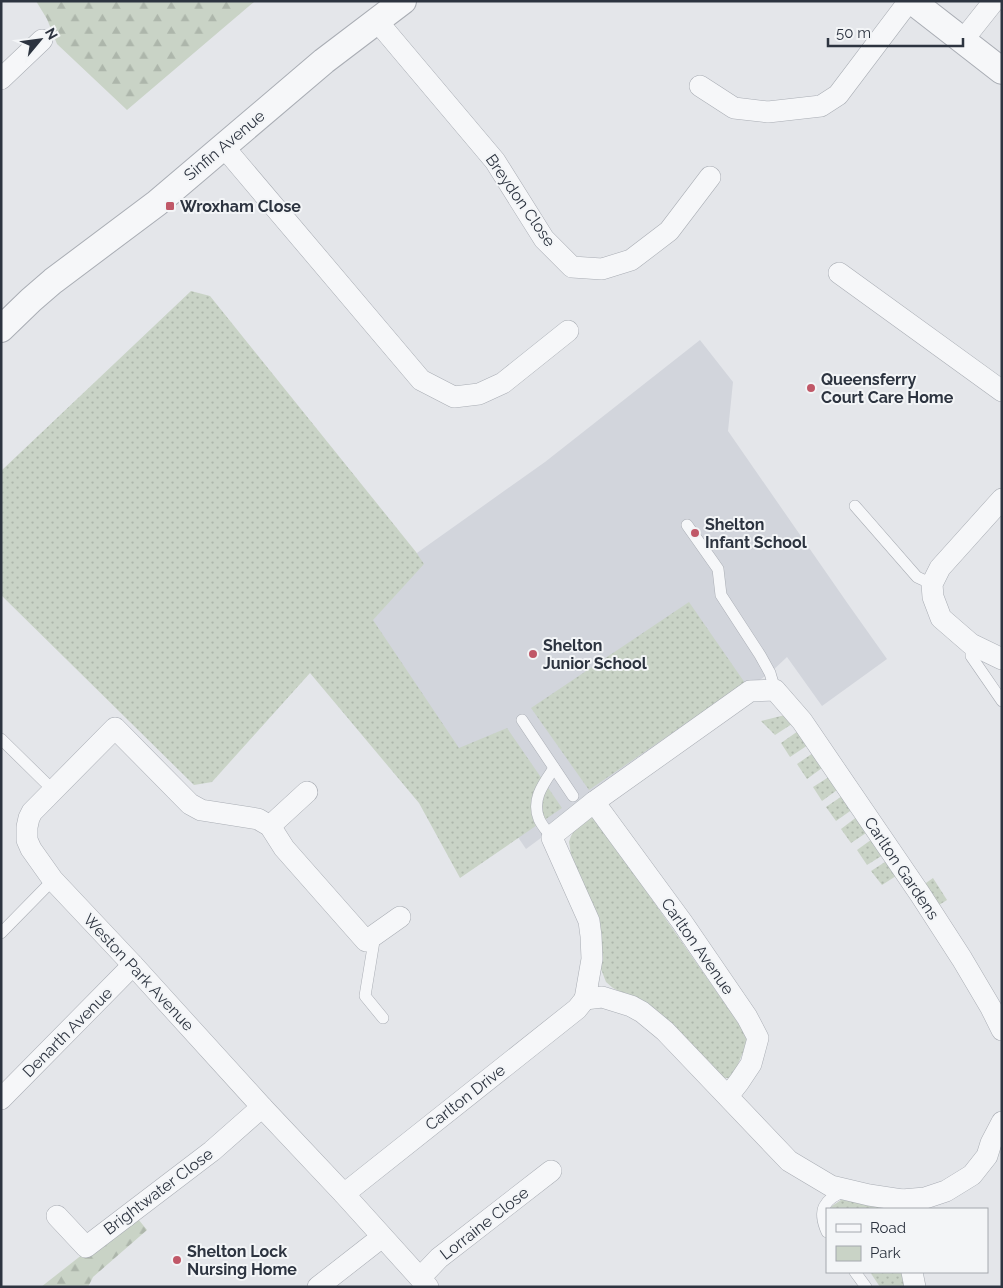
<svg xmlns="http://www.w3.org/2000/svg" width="1003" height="1288" viewBox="0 0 1003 1288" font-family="Raleway,sans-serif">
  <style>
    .built { fill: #d2d5dc }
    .green { fill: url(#green-dots) }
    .forest { fill: url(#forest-firs) }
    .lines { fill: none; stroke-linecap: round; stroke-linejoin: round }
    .service-casing { stroke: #a9adb4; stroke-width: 12 }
    .minor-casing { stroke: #a9adb4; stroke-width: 22 }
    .tertiary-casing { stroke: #a9adb4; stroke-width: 28 }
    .service { stroke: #f6f7f9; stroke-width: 11 }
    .minor { stroke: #f6f7f9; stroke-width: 21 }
    .tertiary { stroke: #f6f7f9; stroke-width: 26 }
    .poi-dot { fill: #c05868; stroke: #f3f5f7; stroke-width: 2 }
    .labels { text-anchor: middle; stroke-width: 4; stroke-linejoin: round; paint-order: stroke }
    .street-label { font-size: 16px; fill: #2d3440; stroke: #f3f5f7 }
    .poi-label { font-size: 16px; font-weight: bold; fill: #2d3440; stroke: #f3f5f7; text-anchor: start }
  </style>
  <defs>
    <pattern id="green-dots" width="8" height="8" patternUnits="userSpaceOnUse" patternTransform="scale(1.25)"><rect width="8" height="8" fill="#c9d3c6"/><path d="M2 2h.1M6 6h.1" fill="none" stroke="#adb6ab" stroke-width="1.8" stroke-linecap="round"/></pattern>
    <pattern id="forest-firs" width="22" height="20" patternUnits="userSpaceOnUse" patternTransform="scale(1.25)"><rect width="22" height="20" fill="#c9d3c6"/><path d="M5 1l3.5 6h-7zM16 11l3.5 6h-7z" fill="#adb6ab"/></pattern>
  </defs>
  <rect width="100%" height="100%" fill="#e4e6ea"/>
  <polygon class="built" points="700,340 733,382 728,431 848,604 887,659 822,706 787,657 770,673 711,712 526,849 355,597 545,462"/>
  <g class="green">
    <polygon points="191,291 210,296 416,552 424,564 373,620 459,748 507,728 562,808 460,878 419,803 310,673 212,782 194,785 1,595 1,471"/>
    <polygon points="689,602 745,683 589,790 531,708"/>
    <polygon points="789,714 795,722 775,735 761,721"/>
    <polygon points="801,729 811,743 790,757 781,743"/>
    <polygon points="816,751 822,768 807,779 797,764"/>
    <polygon points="832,775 837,790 822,801 813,787"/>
    <polygon points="845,794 853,809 836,821 826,807"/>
    <polygon points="595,815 605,832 746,1034 748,1040 734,1074 729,1078 724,1078 634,999 613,988 606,982 601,969 601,949 572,861 569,842 571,836 575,829"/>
    <polygon points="858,816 866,833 851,843 841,829"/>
    <polygon points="875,837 883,855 867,865 857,850"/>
    <polygon points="889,861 896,876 882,885 871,871 885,862"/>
    <polygon points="933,878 947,900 939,905 924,888 926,883"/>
    <polygon points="844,1198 888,1207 890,1209 830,1209 832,1206"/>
    <polygon points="870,1272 904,1272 907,1287 880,1287"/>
  </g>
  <g class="forest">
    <polygon points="36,1 255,1 127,110 57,44 47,19"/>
    <polygon points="134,1214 147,1230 93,1277 88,1287 41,1287"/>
  </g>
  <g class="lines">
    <defs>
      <g id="service">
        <polyline points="855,506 917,577 932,584"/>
        <polyline points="687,525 718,569 721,595 760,655 770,673 775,690"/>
        <polyline points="971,644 971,656 1002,701"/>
        <polyline points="522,720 573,796"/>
        <polyline points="1,739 53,790"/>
        <path d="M552 838C548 832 542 826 539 819 531 799 544 783 554 768"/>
        <polyline points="1,933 53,880"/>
        <polyline points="375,935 365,996 383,1018"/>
        <path d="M827 1232C817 1210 824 1199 845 1191"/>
        <polyline points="855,1272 866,1287"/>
      </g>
      <g id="minor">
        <polyline points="377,21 495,161 544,239 572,267 602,269 631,260 669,231 710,177"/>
        <polyline points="963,40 994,1"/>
        <polyline points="1,79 42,40"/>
        <polyline points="700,86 734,108 768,112 821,106 838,95 909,1"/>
        <polyline points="223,146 421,380 454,397 479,394 503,383 568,331"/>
        <polyline points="839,273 1002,391"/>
        <polyline points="1002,499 940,568 932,584 933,597 941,618 971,644 1002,659"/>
        <polyline points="594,802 682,922 747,1017 758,1038 751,1064 739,1082 728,1096"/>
        <polyline points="270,826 307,792"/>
        <polyline points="400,917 366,941 284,848 270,826 258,819 201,810 190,804 115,728 32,812 29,818 27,827 27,840 31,849 53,880 133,965 262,1107 344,1194 428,1287"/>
        <polyline points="1,1099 133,965"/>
        <polyline points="344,1194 577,1009 585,999"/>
        <polyline points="902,1200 925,1198 946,1191 972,1175 987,1156 991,1143 1002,1122"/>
        <polyline points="903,1209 902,1200 869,1195 831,1186 789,1161 665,1031 642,1012 631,1006 602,997 585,999 592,959 591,936 589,921 552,838 554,834 594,802 750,691 775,690 802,721 920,894 962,959 991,1008 1002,1030"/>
        <polyline points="57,1216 86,1247 212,1151 262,1107"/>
        <polyline points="912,1272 915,1287"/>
        <polyline points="420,1278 439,1258 551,1171"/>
        <polyline points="318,1287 382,1237"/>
      </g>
      <g id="tertiary">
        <polyline points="912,1 1002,71"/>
        <polyline points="1,329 31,300 53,281 157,203 324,61 403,1"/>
      </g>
    </defs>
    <use href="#service" class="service-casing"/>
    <use href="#minor" class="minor-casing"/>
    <use href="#tertiary" class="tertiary-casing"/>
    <use href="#service" class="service"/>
    <use href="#minor" class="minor"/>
    <use href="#tertiary" class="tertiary"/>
  </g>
  <g class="poi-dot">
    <rect x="165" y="201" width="10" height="10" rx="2.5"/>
    <circle cx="811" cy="388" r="5"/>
    <circle cx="695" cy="533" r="5"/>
    <circle cx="533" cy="654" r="5"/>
    <circle cx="177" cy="1260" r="5"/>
  </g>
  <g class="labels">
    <g class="street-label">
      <text transform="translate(224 145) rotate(-40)" y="6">Sinfin Avenue</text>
      <text transform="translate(521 200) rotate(55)" y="6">Breydon Close</text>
      <text transform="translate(902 868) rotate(56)" y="6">Carlton Gardens</text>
      <text transform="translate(698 946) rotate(55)" y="6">Carlton Avenue</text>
      <text transform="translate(139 972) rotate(47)" y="6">Weston Park Avenue</text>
      <text transform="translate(67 1032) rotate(-45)" y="6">Denarth Avenue</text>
      <text transform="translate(465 1097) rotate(-38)" y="6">Carlton Drive</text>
      <text transform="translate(158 1191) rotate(-37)" y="6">Brightwater Close</text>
      <text transform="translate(484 1223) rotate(-38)" y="6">Lorraine Close</text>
    </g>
    <g class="poi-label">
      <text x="180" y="212">Wroxham Close</text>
      <text x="821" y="385">Queensferry<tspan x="821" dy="18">Court Care Home</tspan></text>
      <text x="705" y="530">Shelton<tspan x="705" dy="18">Infant School</tspan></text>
      <text x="543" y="651">Shelton<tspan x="543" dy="18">Junior School</tspan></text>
      <text x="187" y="1257">Shelton Lock<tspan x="187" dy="18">Nursing Home</tspan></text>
    </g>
  </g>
  <rect width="1003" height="1288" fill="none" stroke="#2d3440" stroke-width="5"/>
  <rect x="826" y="1208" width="162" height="65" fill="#f3f5f7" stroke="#a4a8ae"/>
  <rect x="836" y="1224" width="25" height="8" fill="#f6f7f9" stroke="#a4a8ae"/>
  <text x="870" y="1233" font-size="15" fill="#2d3440">Road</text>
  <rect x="836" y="1246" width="25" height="15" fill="#c9d3c6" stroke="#a4a8ae"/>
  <text x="870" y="1258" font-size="15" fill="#2d3440">Park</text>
  <g transform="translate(40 40) rotate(61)" stroke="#f3f5f7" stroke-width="4" paint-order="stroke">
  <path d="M0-4L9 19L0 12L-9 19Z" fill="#2d3440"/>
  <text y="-8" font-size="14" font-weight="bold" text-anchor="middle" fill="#2d3440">N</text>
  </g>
  <path d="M828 38v8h135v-8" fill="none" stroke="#2d3440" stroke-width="2.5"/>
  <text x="836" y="38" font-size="15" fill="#2d3440" stroke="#f3f5f7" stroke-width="4" paint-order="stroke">50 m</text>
</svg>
